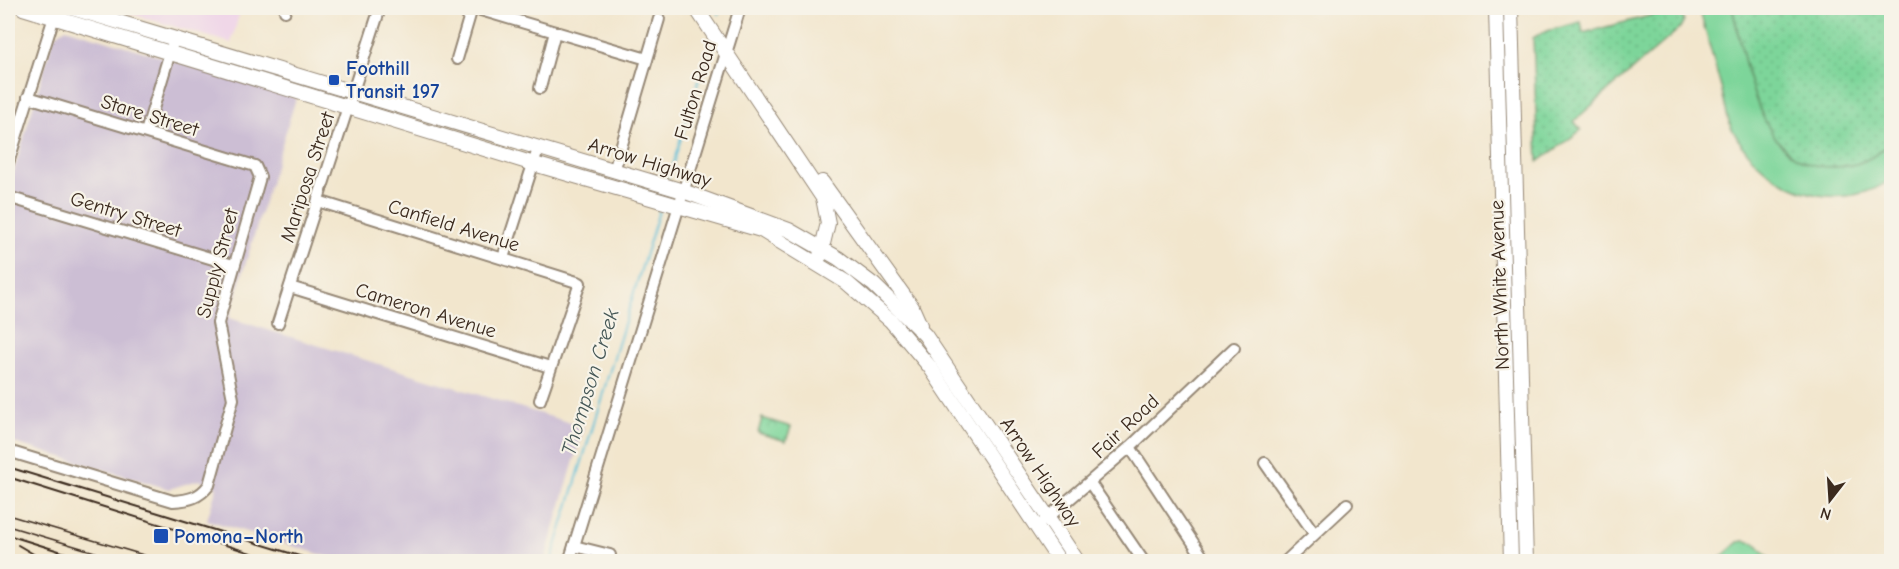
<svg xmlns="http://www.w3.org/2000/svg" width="1899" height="569" viewBox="0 0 1899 569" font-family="'Comic Neue',sans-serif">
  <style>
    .built { fill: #eed0e8 }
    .industrial { fill: #ccbed4 }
    .grass { fill: url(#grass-dots); stroke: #5c805c; stroke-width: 1.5 }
    .park { fill: url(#park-crowns); stroke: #5c805c; stroke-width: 1.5 }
    .pitch { fill: #7dd59a; stroke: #5c805c; stroke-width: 1.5 }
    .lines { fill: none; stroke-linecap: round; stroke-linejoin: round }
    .stream { stroke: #5bbfd9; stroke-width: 2 }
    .minor-casing { stroke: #968876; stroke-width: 14 }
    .major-casing { stroke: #968876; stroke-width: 16 }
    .minor { stroke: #fff; stroke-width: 10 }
    .major { stroke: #fff; stroke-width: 14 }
    .tram { stroke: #3b2a1e; stroke-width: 1.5 }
    .rail { stroke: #3b2a1e; stroke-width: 2 }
    .transit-dot { fill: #1a4fb4; stroke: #f7f3e8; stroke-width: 2 }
    .labels { text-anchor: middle; stroke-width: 4.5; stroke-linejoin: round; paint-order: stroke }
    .transit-label { font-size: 20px; font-weight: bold; fill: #164399; stroke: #f7f3e8; text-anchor: start }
    .street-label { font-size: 20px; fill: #3b2a1e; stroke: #f7f3e8 }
    .water-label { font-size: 21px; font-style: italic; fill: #455756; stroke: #f7f3e8 }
  </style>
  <defs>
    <pattern id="grass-dots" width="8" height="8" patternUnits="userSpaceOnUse" patternTransform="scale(1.5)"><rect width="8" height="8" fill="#7dd59a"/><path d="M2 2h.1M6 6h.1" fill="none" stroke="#6db784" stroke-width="1.8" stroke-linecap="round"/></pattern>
    <pattern id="park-crowns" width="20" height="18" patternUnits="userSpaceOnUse" patternTransform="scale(1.5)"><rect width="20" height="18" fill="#7dd59a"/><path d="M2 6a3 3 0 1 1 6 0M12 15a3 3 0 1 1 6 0" fill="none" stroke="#6db784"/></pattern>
  </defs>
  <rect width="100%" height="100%" fill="#f7f3e8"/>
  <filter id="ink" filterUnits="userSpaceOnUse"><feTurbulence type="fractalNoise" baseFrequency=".0167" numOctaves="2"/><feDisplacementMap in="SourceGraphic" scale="12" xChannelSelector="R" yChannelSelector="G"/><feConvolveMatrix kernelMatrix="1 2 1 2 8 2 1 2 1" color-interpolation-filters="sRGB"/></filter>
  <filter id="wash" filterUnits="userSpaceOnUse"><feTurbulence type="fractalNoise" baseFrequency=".008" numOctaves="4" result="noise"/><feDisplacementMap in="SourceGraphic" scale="24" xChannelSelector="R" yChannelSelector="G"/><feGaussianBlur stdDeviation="1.35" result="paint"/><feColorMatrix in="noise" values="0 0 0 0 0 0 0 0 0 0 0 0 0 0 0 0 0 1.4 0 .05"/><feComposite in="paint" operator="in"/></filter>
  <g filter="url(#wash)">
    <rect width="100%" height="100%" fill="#f2e6cd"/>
    <polygon class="built" points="111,8 241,8 231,43"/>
    <polygon class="industrial" points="66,28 296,98 229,318 584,427 544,562 342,561 207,520 217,487 199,480 169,489 8,441 8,191 54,36"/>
    <g class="grass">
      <polygon points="1680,8 1684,21 1681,27 1574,121 1581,130 1538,162 1533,38 1543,32 1581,22 1583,33"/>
      <path d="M1732 8H1891V141C1876 158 1857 167 1834 167 1757 170 1747 64 1732 8Z"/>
    </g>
    <polygon class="park" points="762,418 791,427 786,441 758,433"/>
    <g class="pitch">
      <path d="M1699 8H1732C1747 64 1757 170 1834 167 1857 167 1876 158 1891 141V179C1871 195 1842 199 1818 195 1780 188 1748 161 1731 127 1726 116 1725 103 1722 91 1714 63 1707 35 1699 8Z"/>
      <polygon points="1745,541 1755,543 1772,561 1717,561 1738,542"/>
    </g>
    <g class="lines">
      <g class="stream">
        <polyline points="719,14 721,8"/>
        <polyline points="669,177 708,50"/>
        <polyline points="551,562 659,211"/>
      </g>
    </g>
  </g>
  <g filter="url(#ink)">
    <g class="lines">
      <defs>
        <g id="minor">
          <polyline points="474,8 647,59"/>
          <polyline points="285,11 286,8"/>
          <polyline points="457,59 472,8"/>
          <polyline points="540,88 555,32"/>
          <polyline points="146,132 174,39"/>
          <polyline points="8,163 54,17"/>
          <polyline points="614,171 659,19"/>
          <polyline points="8,197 233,265"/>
          <polyline points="318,201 580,283 540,400"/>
          <polyline points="503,258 538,149"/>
          <polyline points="290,287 550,367"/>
          <polyline points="278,323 380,8"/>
          <polyline points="1130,447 1206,562"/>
          <path d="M8 451 173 501C189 500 199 498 209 485L233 399 218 323 260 177 255 166 28 97"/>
          <polyline points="1265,463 1314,533"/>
          <polyline points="1090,483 1144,562"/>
          <polyline points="1044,521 1130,447 1234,348"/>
          <polyline points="574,546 610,555"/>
          <polyline points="569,562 740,8"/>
          <polyline points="1285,562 1347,504"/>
        </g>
        <g id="major">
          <polyline points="23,8 534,164 761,230 846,282 891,321 930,367 1060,562"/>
          <polyline points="72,8 683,191 789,230 838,258 874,285 925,335 1078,562"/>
          <polyline points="696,8 823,198 828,223 820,256"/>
          <polyline points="1496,8 1511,562"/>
          <polyline points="1511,8 1526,562"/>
          <polyline points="822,182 912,307 920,325"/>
        </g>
      </defs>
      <use href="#minor" class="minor-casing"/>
      <use href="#major" class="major-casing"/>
      <use href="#minor" class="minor"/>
      <use href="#major" class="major"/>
      <g class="tram">
        <polyline points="8,515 167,562"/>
        <polyline points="8,526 128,562"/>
      </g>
      <g class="rail">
        <polyline points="8,467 319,562"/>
        <polyline points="8,477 280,562"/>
        <polyline points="8,535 94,562"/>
        <polyline points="18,545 47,562"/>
      </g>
    </g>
  </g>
  <g class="transit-dot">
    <rect x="328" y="74" width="12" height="12" rx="3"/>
    <rect x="153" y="528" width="16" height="16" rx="3"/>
  </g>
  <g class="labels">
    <g class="transit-label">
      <text x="346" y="75">Foothill<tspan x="346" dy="23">Transit 197</tspan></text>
      <text x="174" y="543">Pomona–North</text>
    </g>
    <g class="street-label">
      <text transform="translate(695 90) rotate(-73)" y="7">Fulton Road</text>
      <text transform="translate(150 115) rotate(17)" y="7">Stare Street</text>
      <text transform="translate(650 162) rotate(17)" y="7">Arrow Highway</text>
      <text transform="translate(307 177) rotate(-72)" y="7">Mariposa Street</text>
      <text transform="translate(126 214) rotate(17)" y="7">Gentry Street</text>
      <text transform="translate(454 225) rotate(17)" y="7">Canfield Avenue</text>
      <text transform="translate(217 263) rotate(-75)" y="7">Supply Street</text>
      <text transform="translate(1499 285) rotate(-92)" y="7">North White Avenue</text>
      <text transform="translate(426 310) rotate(17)" y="7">Cameron Avenue</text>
      <text transform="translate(1125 426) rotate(-43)" y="7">Fair Road</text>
      <text transform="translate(1041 472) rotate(56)" y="7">Arrow Highway</text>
    </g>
    <g class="water-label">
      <text transform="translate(590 382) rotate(-73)" y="7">Thompson Creek</text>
    </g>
  </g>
  <rect width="1899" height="569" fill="none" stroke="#f7f3e8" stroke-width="30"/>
  <g transform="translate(1830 500) rotate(197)" stroke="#f7f3e8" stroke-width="4.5" paint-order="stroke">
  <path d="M0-4.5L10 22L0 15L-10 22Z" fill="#3b2a1e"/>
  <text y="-9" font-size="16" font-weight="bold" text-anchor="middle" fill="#3b2a1e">N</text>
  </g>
</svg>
